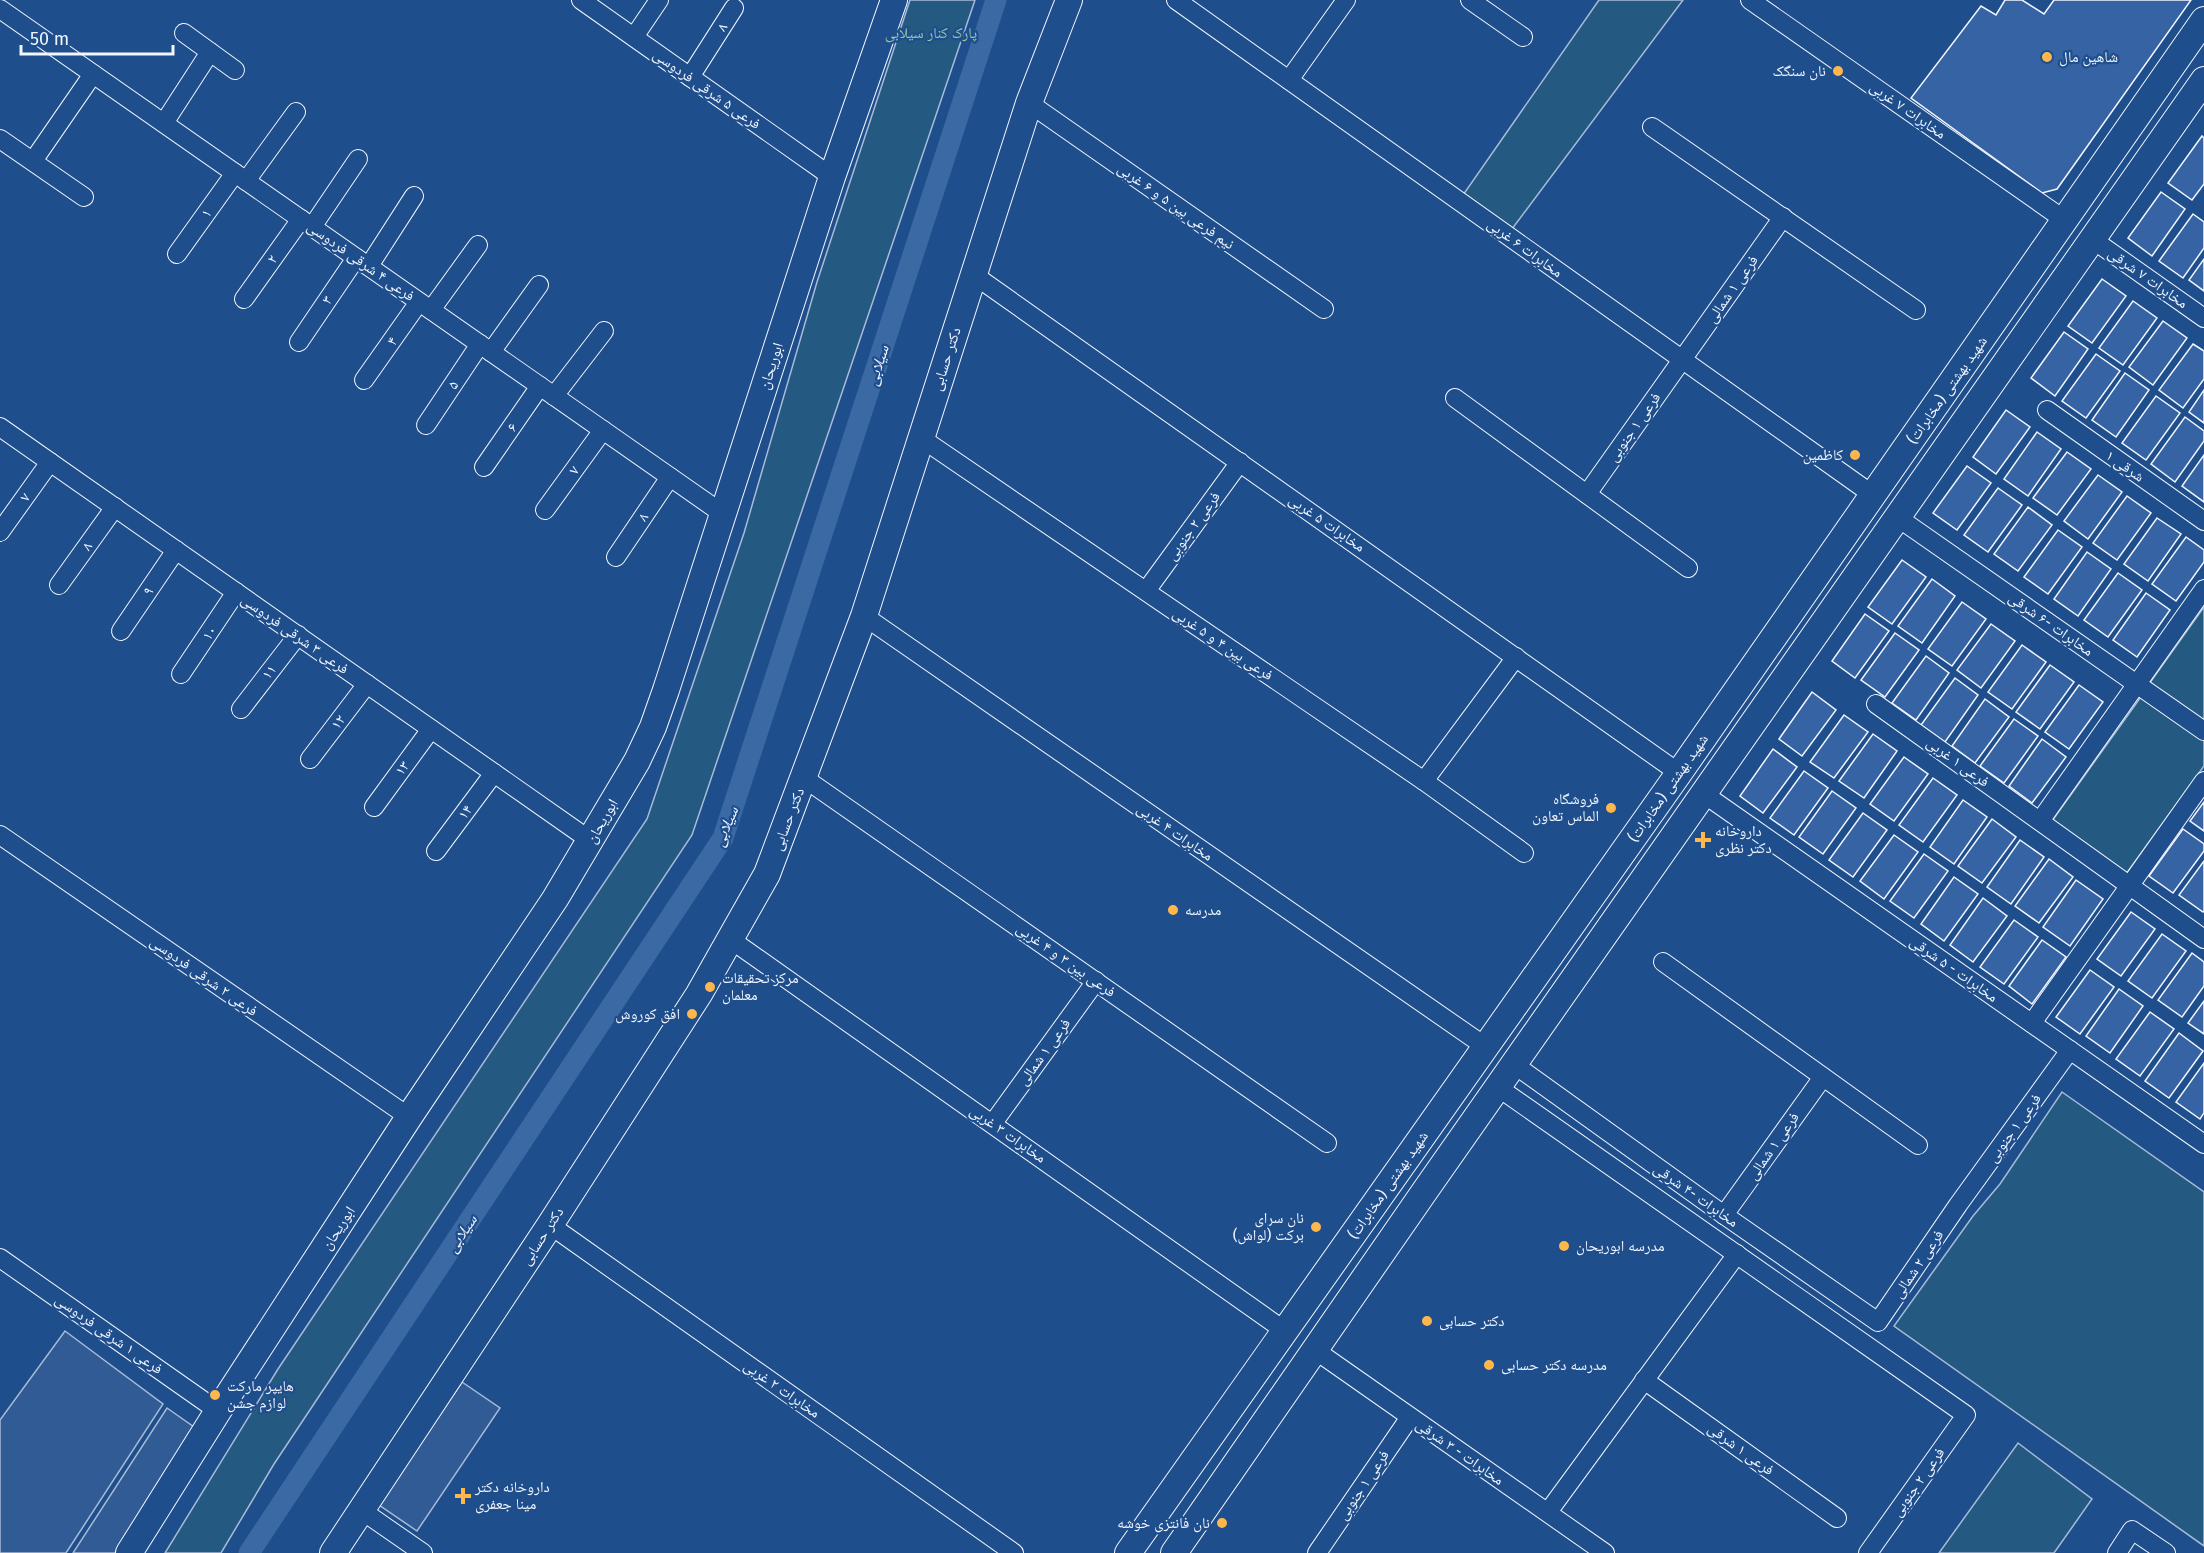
<svg xmlns="http://www.w3.org/2000/svg" width="2204" height="1553" viewBox="0 0 2204 1553" font-family="'Fira Sans','Noto Naskh Arabic',sans-serif">
  <style>
    .green { fill: #245a82; stroke: #a8bbd7; stroke-width: 1.5 }
    .parking { fill: #305b95; stroke: #a8bbd7; stroke-width: 1.5 }
    .lines { fill: none; stroke-linecap: round; stroke-linejoin: round }
    .canal { stroke: #3b69a3; stroke-width: 21 }
    .building { fill: #3563a3; stroke: #f2f6ff; stroke-width: 1.5 }
    .minor-casing { stroke: #f2f6ff; stroke-width: 20 }
    .secondary-casing { stroke: #f2f6ff; stroke-width: 28 }
    .minor { stroke: #1f4e8c; stroke-width: 18 }
    .secondary { stroke: #1f4e8c; stroke-width: 26 }
    .poi-dot { fill: #ffb74d; stroke: #1f4e8c; stroke-width: 2 }
    .labels { text-anchor: middle; stroke-width: 4.5; stroke-linejoin: round; paint-order: stroke }
    .street-label { font-size: 15px; fill: #f2f6ff; stroke: #1f4e8c }
    .park-label { font-size: 15px; fill: #97c8a6; stroke: #1f4e8c }
    .poi-label { font-size: 15px; fill: #f2f6ff; stroke: #1f4e8c; text-anchor: start }
    .water-label { font-size: 16px; font-style: italic; fill: #f2f6ff; stroke: #1f4e8c }
  </style>
  <rect width="100%" height="100%" fill="#1f4e8c"/>
  <g class="green">
    <polygon points="910,0 975,0 692,835 274,1464 221,1553 165,1553 278,1369 647,819 744,533 817,282"/>
    <polygon points="1599,0 1683,0 1512,229 1463,195"/>
    <polygon points="2204,607 2204,723 2149,684"/>
    <polygon points="2143,694 2204,737 2204,766 2126,874 2052,821"/>
    <polygon points="2062,1092 2204,1192 2204,1546 1894,1326 1973,1216 2000,1184"/>
    <polygon points="2018,1443 2092,1499 2054,1553 1939,1553"/>
  </g>
  <g class="parking">
    <polygon points="65,1331 163,1404 66,1553 0,1553 0,1420"/>
    <polygon points="462,1382 500,1408 417,1531 379,1505"/>
    <polygon points="167,1408 194,1427 115,1553 73,1553"/>
  </g>
  <g class="lines">
    <polyline class="canal" points="249,1553 723,838 996,0"/>
  </g>
  <g class="building">
    <polygon points="2005,0 2022,0 2044,14 2054,0 2191,0 2057,189 2042,193 1911,98 1981,6 1996,15"/>
    <polygon points="2202,136 2204,138 2204,184 2192,200 2168,183"/>
    <polygon points="2161,192 2185,209 2152,256 2128,238"/>
    <polygon points="2193,214 2204,222 2204,248 2183,278 2159,261"/>
    <polygon points="2204,259 2204,291 2189,280"/>
    <polygon points="2102,279 2126,296 2092,343 2068,326"/>
    <polygon points="2133,301 2157,318 2123,365 2099,348"/>
    <polygon points="2163,321 2187,338 2153,385 2129,367"/>
    <polygon points="2064,332 2088,349 2055,396 2031,378"/>
    <polygon points="2193,344 2204,351 2204,379 2183,408 2159,390"/>
    <polygon points="2096,354 2120,371 2086,418 2062,401"/>
    <polygon points="2125,373 2149,390 2116,437 2092,420"/>
    <polygon points="2204,390 2204,423 2189,412"/>
    <polygon points="2156,396 2180,413 2146,460 2122,443"/>
    <polygon points="2006,410 2030,427 1996,474 1973,457"/>
    <polygon points="2185,417 2204,431 2204,441 2175,482 2151,464"/>
    <polygon points="2037,432 2061,449 2028,496 2004,479"/>
    <polygon points="2067,452 2091,469 2057,515 2033,498"/>
    <polygon points="2204,455 2204,502 2182,486"/>
    <polygon points="1967,466 1991,483 1957,530 1933,513"/>
    <polygon points="2098,475 2122,492 2088,539 2064,521"/>
    <polygon points="1998,488 2022,505 1988,552 1964,535"/>
    <polygon points="2127,496 2151,513 2117,560 2093,543"/>
    <polygon points="2028,507 2052,525 2018,571 1994,554"/>
    <polygon points="2157,518 2181,534 2148,581 2124,564"/>
    <polygon points="2058,530 2082,547 2048,594 2024,577"/>
    <polygon points="2186,537 2204,550 2204,562 2176,601 2152,584"/>
    <polygon points="2087,552 2111,569 2078,616 2054,599"/>
    <polygon points="1902,560 1926,577 1892,624 1868,607"/>
    <polygon points="2118,573 2142,590 2108,637 2084,620"/>
    <polygon points="1932,579 1955,596 1922,643 1898,626"/>
    <polygon points="2146,593 2170,610 2137,657 2113,640"/>
    <polygon points="1962,602 1986,619 1952,666 1928,649"/>
    <polygon points="1865,614 1889,631 1855,678 1832,661"/>
    <polygon points="1991,624 2015,641 1981,688 1957,670"/>
    <polygon points="1895,633 1919,650 1885,697 1861,680"/>
    <polygon points="2022,645 2046,662 2012,709 1988,692"/>
    <polygon points="1926,656 1949,673 1916,720 1892,703"/>
    <polygon points="2050,665 2074,682 2040,729 2016,712"/>
    <polygon points="1955,678 1978,695 1945,742 1921,725"/>
    <polygon points="2079,685 2103,702 2069,749 2045,732"/>
    <polygon points="1812,692 1836,710 1802,756 1779,739"/>
    <polygon points="1985,699 2009,717 1975,763 1952,746"/>
    <polygon points="1844,715 1868,732 1834,778 1810,762"/>
    <polygon points="2014,719 2038,736 2004,783 1980,766"/>
    <polygon points="1873,734 1897,751 1864,798 1839,781"/>
    <polygon points="2042,739 2066,757 2032,803 2009,786"/>
    <polygon points="1773,749 1797,767 1763,813 1740,796"/>
    <polygon points="1904,757 1928,774 1894,821 1870,804"/>
    <polygon points="1804,771 1828,788 1794,835 1770,818"/>
    <polygon points="1933,778 1957,795 1923,842 1899,825"/>
    <polygon points="1832,791 1856,808 1823,854 1799,837"/>
    <polygon points="1963,800 1987,817 1954,864 1930,847"/>
    <polygon points="2204,802 2204,831 2190,821"/>
    <polygon points="1863,813 1887,830 1853,877 1829,860"/>
    <polygon points="1992,819 2016,837 1982,883 1958,866"/>
    <polygon points="2183,829 2204,844 2204,851 2173,893 2149,876"/>
    <polygon points="1894,835 1918,852 1884,899 1860,881"/>
    <polygon points="2020,840 2044,857 2011,904 1987,887"/>
    <polygon points="1924,854 1948,871 1914,918 1890,901"/>
    <polygon points="2049,859 2073,877 2039,923 2015,906"/>
    <polygon points="2204,861 2204,911 2203,912 2179,895"/>
    <polygon points="1954,877 1978,894 1944,941 1921,924"/>
    <polygon points="2076,880 2103,899 2070,946 2043,927"/>
    <polygon points="1983,898 2007,916 1973,962 1950,945"/>
    <polygon points="2131,912 2155,929 2121,976 2097,959"/>
    <polygon points="2014,920 2038,937 2004,984 1980,967"/>
    <polygon points="2162,934 2186,951 2152,998 2128,981"/>
    <polygon points="2042,940 2066,957 2032,1004 2009,986"/>
    <polygon points="2192,953 2204,962 2204,986 2182,1017 2158,1000"/>
    <polygon points="2090,970 2114,987 2080,1034 2056,1017"/>
    <polygon points="2119,989 2143,1006 2110,1053 2086,1036"/>
    <polygon points="2204,1001 2204,1034 2188,1023"/>
    <polygon points="2150,1012 2174,1029 2140,1076 2116,1059"/>
    <polygon points="2179,1033 2203,1051 2169,1098 2145,1081"/>
    <polygon points="2204,1063 2204,1113 2200,1119 2176,1102"/>
  </g>
  <g class="lines">
    <defs>
      <g id="minor">
        <polyline points="581,0 832,177"/>
        <polyline points="1176,0 1873,495"/>
        <polyline points="1470,0 1523,37"/>
        <polyline points="1750,0 2066,221"/>
        <polyline points="0,9 723,514"/>
        <polyline points="184,33 235,70"/>
        <polyline points="634,37 659,0"/>
        <polyline points="690,77 734,8"/>
        <polyline points="1289,80 1346,0"/>
        <polyline points="1029,103 1324,309"/>
        <polyline points="164,123 210,52"/>
        <polyline points="1652,127 1916,310"/>
        <polyline points="0,139 84,197"/>
        <polyline points="33,161 93,74"/>
        <polyline points="246,181 296,112"/>
        <polyline points="312,227 358,159"/>
        <polyline points="2092,239 2204,318"/>
        <polyline points="177,254 235,173"/>
        <polyline points="369,266 414,196"/>
        <polyline points="974,275 1679,773"/>
        <polyline points="244,299 301,219"/>
        <polyline points="431,310 478,245"/>
        <polyline points="299,342 356,258"/>
        <polyline points="491,352 539,285"/>
        <polyline points="364,380 419,302"/>
        <polyline points="554,396 604,331"/>
        <polyline points="1455,398 1688,568"/>
        <polyline points="2047,410 2204,521"/>
        <polyline points="426,425 480,344"/>
        <polyline points="0,427 591,841"/>
        <polyline points="921,438 1424,781 1524,853"/>
        <polyline points="484,467 540,386"/>
        <polyline points="1587,494 1783,217"/>
        <polyline points="545,510 603,430"/>
        <polyline points="1897,517 2204,731"/>
        <polyline points="0,532 50,462"/>
        <polyline points="616,557 670,477"/>
        <polyline points="59,585 115,507"/>
        <polyline points="1146,591 1240,462"/>
        <polyline points="864,616 1486,1047"/>
        <polyline points="121,631 176,550"/>
        <polyline points="181,674 236,592"/>
        <polyline points="1876,704 2204,939"/>
        <polyline points="241,709 298,635"/>
        <polyline points="310,759 367,684"/>
        <polyline points="804,778 1327,1143"/>
        <polyline points="1424,781 1516,657"/>
        <polyline points="1704,794 2204,1144"/>
        <polyline points="374,807 431,729"/>
        <polyline points="2040,821 2204,589"/>
        <polyline points="0,835 409,1117"/>
        <polyline points="436,851 494,773"/>
        <polyline points="730,939 1285,1331"/>
        <polyline points="1663,962 1918,1145"/>
        <polyline points="2032,1023 2204,781"/>
        <polyline points="1515,1065 1724,1215 1878,1322 1958,1205 2070,1050"/>
        <polyline points="1499,1088 1966,1415 1868,1553"/>
        <polyline points="993,1123 1096,981"/>
        <polyline points="1724,1215 1823,1077"/>
        <polyline points="550,1225 1014,1553"/>
        <polyline points="0,1258 218,1411"/>
        <polyline points="1315,1350 1605,1553"/>
        <polyline points="1644,1380 1837,1518"/>
        <polyline points="361,1510 423,1553"/>
        <polyline points="1548,1512 1737,1254"/>
        <polyline points="1317,1553 1410,1417"/>
        <polyline points="2117,1553 2132,1530 2166,1553"/>
      </g>
      <g id="secondary">
        <polyline points="129,1553 218,1411 409,1117 555,899 637,761 653,727 666,690 832,177 894,0"/>
        <polyline points="333,1553 550,1225 699,994 767,874 864,616 1029,103 1069,0"/>
        <polyline points="1128,1553 1679,773 2204,20"/>
        <polyline points="1174,1553 1429,1185 2204,80"/>
      </g>
    </defs>
    <use href="#minor" class="minor-casing"/>
    <use href="#secondary" class="secondary-casing"/>
    <use href="#minor" class="minor"/>
    <use href="#secondary" class="secondary"/>
  </g>
  <g class="poi-dot">
    <circle cx="2047" cy="57" r="6"/>
    <circle cx="1838" cy="71" r="6"/>
    <circle cx="1855" cy="455" r="6"/>
    <circle cx="1611" cy="808" r="6"/>
    <path d="M1700 831h6v6h6v6h-6v6h-6v-6h-6v-6h6z"/>
    <circle cx="1173" cy="910" r="6"/>
    <circle cx="710" cy="987" r="6"/>
    <circle cx="692" cy="1014" r="6"/>
    <circle cx="1316" cy="1227" r="6"/>
    <circle cx="1564" cy="1246" r="6"/>
    <circle cx="1427" cy="1321" r="6"/>
    <circle cx="1489" cy="1365" r="6"/>
    <circle cx="215" cy="1395" r="6"/>
    <path d="M460 1487h6v6h6v6h-6v6h-6v-6h-6v-6h6z"/>
    <circle cx="1222" cy="1523" r="6"/>
  </g>
  <g class="labels">
    <g class="street-label">
      <text transform="translate(722 27) rotate(-58)" y="5">۸</text>
      <text transform="translate(707 89) rotate(35)" y="5">فرعی ۵ شرقی فردوسی</text>
      <text transform="translate(1908 110) rotate(35)" y="5">مخابرات ۷ غربی</text>
      <text transform="translate(1176 206) rotate(35)" y="5">نیم فرعی بین ۵ و ۶ غربی</text>
      <text transform="translate(206 213) rotate(-55)" y="5">۱</text>
      <text transform="translate(1525 248) rotate(36)" y="5">مخابرات ۶ غربی</text>
      <text transform="translate(272 259) rotate(-55)" y="5">۲</text>
      <text transform="translate(361 261) rotate(35)" y="5">فرعی ۴ شرقی فردوسی</text>
      <text transform="translate(2148 278) rotate(35)" y="5">مخابرات ۷ شرقی</text>
      <text transform="translate(1732 289) rotate(-55)" y="5">فرعی ۱ شمالی</text>
      <text transform="translate(327 300) rotate(-56)" y="5">۳</text>
      <text transform="translate(392 341) rotate(-55)" y="5">۴</text>
      <text transform="translate(946 359) rotate(-72)" y="5">دکتر حسابی</text>
      <text transform="translate(771 366) rotate(-72)" y="5">ابوریحان</text>
      <text transform="translate(453 385) rotate(-56)" y="5">۵</text>
      <text transform="translate(1947 390) rotate(-55)" y="5">شهید بهشتی (مخابرات)</text>
      <text transform="translate(512 427) rotate(-55)" y="5">۶</text>
      <text transform="translate(1634 427) rotate(-55)" y="5">فرعی ۱ جنوبی</text>
      <text transform="translate(2125 466) rotate(35)" y="5">شرقی ۱</text>
      <text transform="translate(574 470) rotate(-54)" y="5">۷</text>
      <text transform="translate(25 497) rotate(-54)" y="5">۷</text>
      <text transform="translate(643 517) rotate(-56)" y="5">۸</text>
      <text transform="translate(1327 523) rotate(35)" y="5">مخابرات ۵ غربی</text>
      <text transform="translate(1193 526) rotate(-54)" y="5">فرعی ۲ جنوبی</text>
      <text transform="translate(87 546) rotate(-54)" y="5">۸</text>
      <text transform="translate(148 591) rotate(-55)" y="5">۹</text>
      <text transform="translate(2051 624) rotate(35)" y="5">مخابرات -۶ شرقی</text>
      <text transform="translate(209 633) rotate(-56)" y="5">۱۰</text>
      <text transform="translate(295 634) rotate(35)" y="5">فرعی ۳ شرقی فردوسی</text>
      <text transform="translate(1223 644) rotate(34)" y="5">فرعی بین ۴ و ۵ غربی</text>
      <text transform="translate(269 672) rotate(-52)" y="5">۱۱</text>
      <text transform="translate(338 722) rotate(-53)" y="5">۱۲</text>
      <text transform="translate(1958 762) rotate(36)" y="5">فرعی ۱ غربی</text>
      <text transform="translate(402 768) rotate(-53)" y="5">۱۳</text>
      <text transform="translate(1668 788) rotate(-55)" y="5">شهید بهشتی (مخابرات)</text>
      <text transform="translate(465 812) rotate(-53)" y="5">۱۴</text>
      <text transform="translate(788 819) rotate(-69)" y="5">دکتر حسابی</text>
      <text transform="translate(602 821) rotate(-60)" y="5">ابوریحان</text>
      <text transform="translate(1175 832) rotate(35)" y="5">مخابرات ۴ غربی</text>
      <text transform="translate(1066 960) rotate(35)" y="5">فرعی بین ۳ و ۴ غربی</text>
      <text transform="translate(1954 969) rotate(35)" y="5">مخابرات - ۵ شرقی</text>
      <text transform="translate(204 976) rotate(35)" y="5">فرعی ۲ شرقی فردوسی</text>
      <text transform="translate(1044 1052) rotate(-54)" y="5">فرعی ۱ شمالی</text>
      <text transform="translate(2014 1128) rotate(-54)" y="5">فرعی ۱ جنوبی</text>
      <text transform="translate(1008 1134) rotate(35)" y="5">مخابرات ۳ غربی</text>
      <text transform="translate(1773 1146) rotate(-55)" y="5">فرعی ۱ شمالی</text>
      <text transform="translate(1388 1185) rotate(-55)" y="5">شهید بهشتی (مخابرات)</text>
      <text transform="translate(1696 1195) rotate(35)" y="5">مخابرات -۴ شرقی</text>
      <text transform="translate(338 1228) rotate(-57)" y="5">ابوریحان</text>
      <text transform="translate(542 1236) rotate(-57)" y="5">دکتر حسابی</text>
      <text transform="translate(1918 1264) rotate(-56)" y="5">فرعی ۲ شمالی</text>
      <text transform="translate(109 1334) rotate(35)" y="5">فرعی ۱ شرقی فردوسی</text>
      <text transform="translate(782 1389) rotate(35)" y="5">مخابرات ۲ غربی</text>
      <text transform="translate(1741 1449) rotate(36)" y="5">فرعی ۱ شرقی</text>
      <text transform="translate(1460 1452) rotate(35)" y="5">مخابرات - ۳ شرقی</text>
      <text transform="translate(1918 1482) rotate(-55)" y="5">فرعی ۲ جنوبی</text>
      <text transform="translate(1363 1485) rotate(-56)" y="5">فرعی ۱ جنوبی</text>
    </g>
    <g class="park-label">
      <text x="931" y="38">پارک کنار سیلابی</text>
    </g>
    <g class="poi-label">
      <text x="2059" y="62">شاهین مال</text>
      <text x="1826" y="76" text-anchor="end">نان سنگک</text>
      <text x="1843" y="460" text-anchor="end">کاظمین</text>
      <text x="1599" y="804" text-anchor="end">فروشگاه<tspan x="1599" dy="17">الماس تعاون</tspan></text>
      <text x="1715" y="836">داروخانه<tspan x="1715" dy="17">دکتر نظری</tspan></text>
      <text x="1185" y="915">مدرسه</text>
      <text x="722" y="983">مرکز تحقیقات<tspan x="722" dy="17">معلمان</tspan></text>
      <text x="680" y="1019" text-anchor="end">افق کوروش</text>
      <text x="1304" y="1223" text-anchor="end">نان سرای<tspan x="1304" dy="17">برکت (لواش)</tspan></text>
      <text x="1576" y="1251">مدرسه ابوریحان</text>
      <text x="1439" y="1326">دکتر حسابی</text>
      <text x="1501" y="1370">مدرسه دکتر حسابی</text>
      <text x="227" y="1391">هایپر مارکت<tspan x="227" dy="17">لوازم جشن</tspan></text>
      <text x="475" y="1492">داروخانه دکتر<tspan x="475" dy="17">مینا جعفری</tspan></text>
      <text x="1210" y="1528" text-anchor="end">نان فانتزی خوشه</text>
    </g>
    <g class="water-label">
      <text transform="translate(877 365) rotate(-72)" y="6">سیلابی</text>
      <text transform="translate(725 826) rotate(-67)" y="6">سیلابی</text>
      <text transform="translate(461 1233) rotate(-56)" y="6">سیلابی</text>
    </g>
  </g>
  <path d="M21 45v9h152v-9" fill="none" stroke="#f2f6ff" stroke-width="3"/>
  <text x="30" y="45" font-size="18" fill="#f2f6ff" stroke="#1f4e8c" stroke-width="4.5" paint-order="stroke">50 m</text>
</svg>
